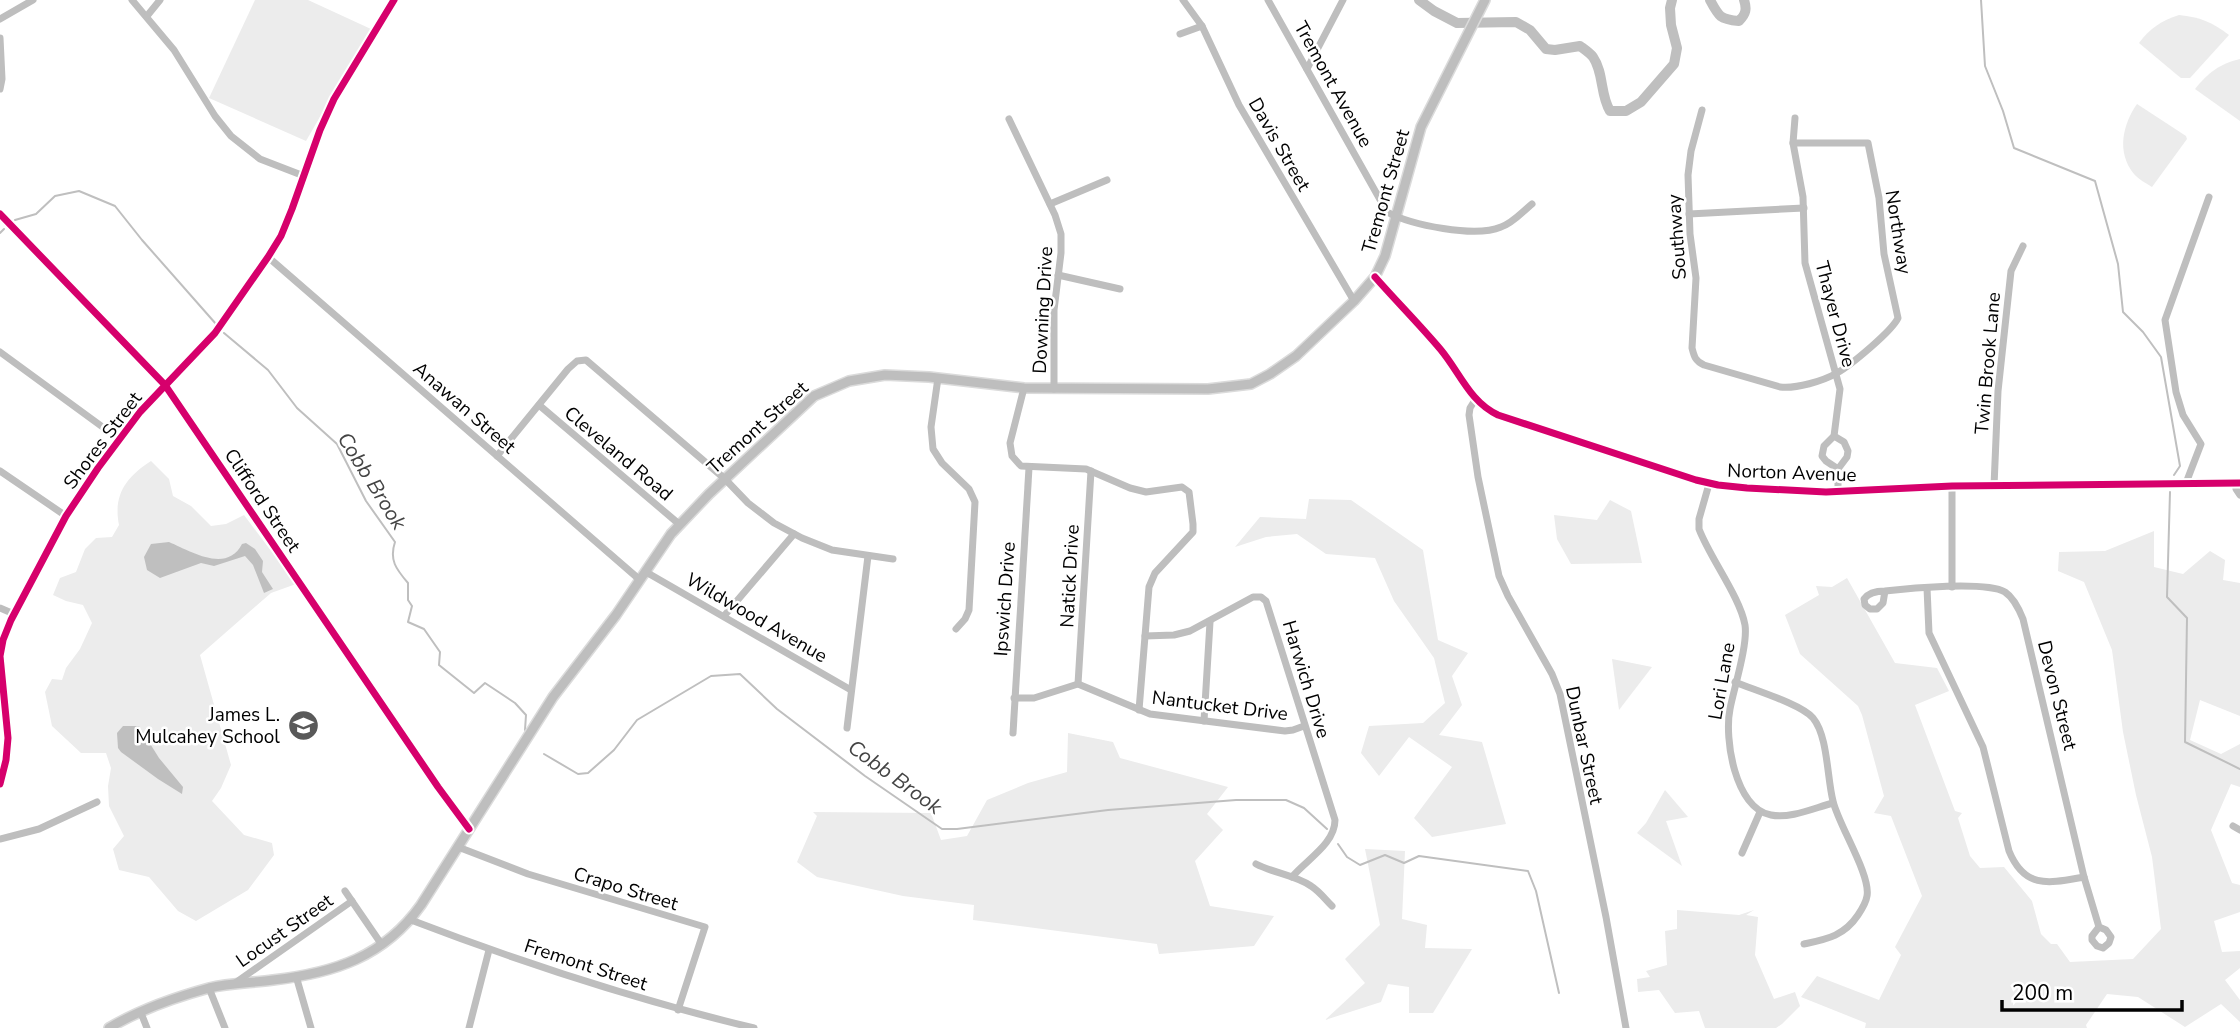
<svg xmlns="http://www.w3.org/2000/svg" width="2240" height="1028" viewBox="0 0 2240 1028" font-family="'Nunito Sans',sans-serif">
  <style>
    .green { fill: #ececec }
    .water { fill: #bfbfbf }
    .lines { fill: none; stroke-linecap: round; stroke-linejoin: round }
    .stream { stroke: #bfbfbf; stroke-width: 2 }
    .river { stroke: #bfbfbf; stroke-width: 10 }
    .major-casing { stroke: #dbdbdb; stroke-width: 12 }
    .minor { stroke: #bebebe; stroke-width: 7 }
    .major { stroke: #bebebe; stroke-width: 9 }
    .cycleway-casing { stroke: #fff; stroke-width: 11 }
    .cycleway { stroke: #d6006c; stroke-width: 7 }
    .labels { text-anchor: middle; stroke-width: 5; stroke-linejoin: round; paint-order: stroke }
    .street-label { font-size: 19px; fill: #000; stroke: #fff }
    .poi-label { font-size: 19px; fill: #000; stroke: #fff; text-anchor: end }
    .water-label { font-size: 21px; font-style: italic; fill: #444; stroke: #fff }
  </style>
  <rect width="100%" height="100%" fill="#fff"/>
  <g class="green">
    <polygon points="255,0 308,0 371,29 306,141 209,98"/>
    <path d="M2179 15C2200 17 2212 22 2229 35L2190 78H2181L2176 74 2139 43C2150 28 2161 21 2179 15Z"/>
    <path d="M2240 59V121L2195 89C2208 73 2219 64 2240 59Z"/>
    <path d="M2137 104 2186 136 2187 139 2152 187C2146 183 2138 179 2134 174 2116 152 2123 124 2137 104Z"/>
    <path d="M151 461 169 479 173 496 191 506 211 526 226 524 244 515 296 584 271 593 200 655 231 765 221 788 212 801 244 835 272 843 274 855 248 890 196 921 178 911 149 877 119 870 113 849 124 836 109 806 108 786 111 768 106 753H81L52 726 45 692 52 679 62 680 66 668 80 649 92 623 83 605 66 601 53 595 60 578 76 572 85 549 96 538 112 537 119 525C113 495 126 477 151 461Z"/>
    <polygon points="1309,499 1351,500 1423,550 1438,640 1468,653 1452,676 1462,705 1439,735 1482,742 1506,824 1432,837 1414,818 1452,767 1409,737 1379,776 1361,753 1369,726 1423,723 1445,703 1434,658 1394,601 1375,558 1326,554 1297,534 1266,537 1235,547 1260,517 1306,519"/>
    <polygon points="1610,500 1631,511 1642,563 1571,564 1557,539 1554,515 1597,520"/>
    <polygon points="2154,531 2154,567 2183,574 2210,551 2225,560 2223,580 2240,583 2240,716 2200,700 2190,740 2221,754 2240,744 2240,787 2231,784 2211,830 2232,883 2240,885 2240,912 2214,921 2222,952 2240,951 2240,968 2225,980 2240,1000 2240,1022 2221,1004 2185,1027 2138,997 2107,994 2086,1025 2087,1028 1865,1028 1866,1023 1801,997 1817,976 1879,1000 1901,955 1895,947 1922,896 1891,816 1874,813 1884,796 1862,715 1858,706 1800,654 1785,615 1819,595 1816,586 1832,587 1847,578 1895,663 1937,668 1949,691 1915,705 1955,811 1962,813 1958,818 1970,856 1980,868 2004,867 2032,901 2041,934 2051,944 2057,944 2070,962 2133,959 2161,929 2152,857 2136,795 2123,732 2112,650 2084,582 2058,571 2059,552 2105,551"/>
    <polygon points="1612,659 1652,667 1619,710"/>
    <polygon points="1068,733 1113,742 1120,758 1228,787 1207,814 1223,830 1195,861 1210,906 1274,916 1254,946 1159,954 1157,944 973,920 974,905 903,896 817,877 797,862 817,816 813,812 931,813 941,840 967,836 987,800 1028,783 1067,772"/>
    <polygon points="1665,790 1688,817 1666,821 1682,866 1637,833 1646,823"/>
    <polygon points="1365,849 1405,851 1402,919 1427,925 1425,948 1472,949 1433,1013 1409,1013 1409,987 1388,984 1381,1002 1325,1020 1365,983 1345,959 1380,925"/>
    <polygon points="1677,910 1739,915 1754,910 1746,915 1758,917 1755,955 1774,999 1795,992 1800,1006 1782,1024 1776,1028 1705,1028 1699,1011 1675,1013 1659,990 1638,992 1637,979 1650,977 1646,971 1667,965 1665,931 1677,929"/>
  </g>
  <g class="water">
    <path d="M169 542C190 551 227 574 242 544L246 543 255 549 263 561 262 572 273 589 264 593 253 565 245 556 214 566 201 563 160 578 147 570 144 557 151 544Z"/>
    <polygon points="123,726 139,726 159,758 183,787 182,794 158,779 121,752 118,748 117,733"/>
  </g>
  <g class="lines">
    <g class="stream">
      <polyline points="1981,0 1985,66 2003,111 2014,148 2095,181 2118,264 2123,312 2143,332 2161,357 2180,466 2174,475"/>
      <polyline points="15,220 36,214 55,196 79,191 115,206 142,240 216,324"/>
      <polyline points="0,233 4,229"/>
      <path d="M224 333 268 370 297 408 337 444 366 501 395 542C389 560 396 569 408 583V600L412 606 408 622 424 629 440 652 439 665 474 693 485 683 515 703 526 715 525 730"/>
      <polyline points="2170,492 2167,597 2187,618 2185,742 2240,769"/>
      <polyline points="544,754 578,774 588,773 614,750 637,720 711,676 740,674 777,709 865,776 942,829 957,829 1108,810 1236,800 1286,800 1304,808 1327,829"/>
      <polyline points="1338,844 1347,857 1360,865 1385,855 1404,863 1419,856 1528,871 1536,891 1559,993"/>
    </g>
    <g class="river">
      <path d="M1419 0 1434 11 1457 23 1516 22 1530 30 1546 49 1555 50 1580 46C1584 49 1590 53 1593 57 1604 73 1600 95 1610 111H1626L1641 102 1674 64 1677 48 1671 25 1670 8 1672 0"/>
      <path d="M1710 0C1719 17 1720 19 1739 21 1746 14 1747 9 1744 0"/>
    </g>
    <defs>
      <path id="major" d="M109 1028C139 1010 176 997 209 988 230 983 252 983 273 980 334 973 384 957 421 905L553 697 616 615 671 534 709 494 814 396 849 381 885 375 929 377 1024 388 1208 389 1251 384 1270 374 1296 356 1354 301 1375 277 1385 256 1421 127 1485 0"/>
    </defs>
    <use href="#major" class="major-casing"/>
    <g class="minor">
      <polyline points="132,0 174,50 215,116 231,136 260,159 304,176"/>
      <polyline points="1183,0 1202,26 1239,105 1354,301"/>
      <path d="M1268 0 1387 212C1411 225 1475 238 1501 227 1513 223 1522 212 1532 204"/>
      <polyline points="147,16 160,0"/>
      <polyline points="0,19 33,0"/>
      <polyline points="1180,34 1202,26"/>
      <polyline points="0,38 2,79 0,89"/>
      <polyline points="1307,69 1343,0"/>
      <path d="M1702 110 1691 151 1688 175 1690 234 1696 278 1692 348C1694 356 1695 361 1704 365L1780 387C1796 389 1823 381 1837 373 1851 365 1892 331 1898 318L1884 254 1879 198 1868 143H1793"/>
      <polyline points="1795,118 1793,143 1803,197 1805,263 1840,389 1834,436 1824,446 1822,456 1826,461 1838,469"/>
      <polyline points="1009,119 1055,215 1061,234 1061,253 1054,310 1054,389"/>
      <polyline points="1050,204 1107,180"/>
      <polyline points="0,214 165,385 438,787 469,829"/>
      <polyline points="1689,214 1804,208"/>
      <polyline points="268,257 640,580"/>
      <polyline points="1058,275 1120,289"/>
      <path d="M1375 277C1397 302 1420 325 1441 350 1460 373 1470 402 1498 415L1696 480 1718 485 1747 488 1826 492 1952 486 2240 483"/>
      <polyline points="0,352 119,439"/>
      <polyline points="938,378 931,427 933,449 942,463 969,489 975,502 969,610 965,619 956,629"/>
      <polyline points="1024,388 1010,443 1012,456 1021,466 1086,469 1130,488 1146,492 1182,487 1189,492 1193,524 1193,532 1155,573 1149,587 1139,710"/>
      <polyline points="1475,400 1470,408 1469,415 1478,477 1499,576 1508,596 1552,674 1560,694 1606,917 1626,1028"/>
      <polyline points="539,405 679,524"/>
      <polyline points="1834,436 1844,442 1848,451 1847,457 1838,469 1838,491"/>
      <polyline points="497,456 568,369 577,361 586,360 725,479 748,503 774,523 802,538 832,550 893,559"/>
      <polyline points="0,471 66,516"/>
      <polyline points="2186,483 2201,444 2183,415 2176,392 2165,320 2209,197"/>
      <polyline points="2235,483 2236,489 2240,495"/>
      <path d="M1709 484 1699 519V529C1710 558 1740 597 1745 625 1748 645 1734 688 1730 709 1724 738 1735 809 1771 815 1790 819 1814 808 1833 803"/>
      <polyline points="1994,486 1998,391 2011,271 2023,246"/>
      <polyline points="646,572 851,690"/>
      <polyline points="1952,587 1952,486"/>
      <path d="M1927 588 1929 633 1983 747 2009 851C2025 890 2050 883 2084 877"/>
      <path d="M1885 591C1877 591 1869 592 1864 599L1865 605 1870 609H1877L1883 603 1885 591C1909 588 1986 581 2005 592 2014 598 2019 609 2023 619L2084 877 2099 927 2106 930 2111 937 2109 943 2103 948 2097 946 2092 940V936L2099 927"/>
      <polyline points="0,608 14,614"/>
      <polyline points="724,616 794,534"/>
      <path d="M1145 636 1174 635 1190 631 1253 597H1261L1266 601 1335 820C1335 844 1306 860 1292 877"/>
      <path d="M1735 682C1754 690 1801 704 1813 718 1828 736 1827 778 1833 801 1838 824 1871 875 1867 896 1866 903 1862 909 1858 915 1844 936 1827 939 1804 944"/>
      <polyline points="1078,684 1091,471"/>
      <polyline points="1014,698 1034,698 1078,684 1150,714 1285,731 1293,730 1304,726"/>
      <polyline points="1204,721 1210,622"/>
      <polyline points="847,728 868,556"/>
      <polyline points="1013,733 1029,468"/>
      <polyline points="0,784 6,760 8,738 0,656 3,640 11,620 66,516 98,468 140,412 215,333 268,257 281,236 292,209 320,130 334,99 394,0"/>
      <polyline points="2233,826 2240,830"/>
      <polyline points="0,839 39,829 97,802"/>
      <polyline points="458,847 528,874 705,927 678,1010"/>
      <polyline points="1742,853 1760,812"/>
      <path d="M1256 864C1273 873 1295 875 1311 886 1319 891 1325 899 1332 906"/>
      <polyline points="345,891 382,945"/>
      <path d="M411 920C523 963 637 1000 754 1028"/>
      <polyline points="296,976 311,1028"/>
      <polyline points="235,983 352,901"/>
      <polyline points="209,988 225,1028"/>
      <polyline points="141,1013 147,1028"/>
      <polyline points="469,1028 489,950"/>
    </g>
    <use href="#major" class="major"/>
    <defs>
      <g id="cycleway">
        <polyline points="0,214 165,385 438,787 469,829"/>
        <path d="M1375 277C1397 302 1420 325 1441 350 1460 373 1470 402 1498 415L1696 480 1718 485 1747 488 1826 492 1952 486 2240 483"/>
        <polyline points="0,784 6,760 8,738 0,656 3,640 11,620 66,516 98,468 140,412 215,333 268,257 281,236 292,209 320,130 334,99 394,0"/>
      </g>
    </defs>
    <use href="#cycleway" class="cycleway-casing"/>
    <use href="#cycleway" class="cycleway"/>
  </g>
  <defs>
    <symbol id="school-disc" viewBox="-11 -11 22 22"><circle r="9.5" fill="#595959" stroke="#fff"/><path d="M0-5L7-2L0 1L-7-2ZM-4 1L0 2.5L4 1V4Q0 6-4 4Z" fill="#fff"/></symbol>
  </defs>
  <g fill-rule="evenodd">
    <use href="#school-disc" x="286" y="708" width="35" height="35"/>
  </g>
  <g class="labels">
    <g class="street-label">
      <text transform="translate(1334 84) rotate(61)" y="7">Tremont Avenue</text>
      <text transform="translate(1280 144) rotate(60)" y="7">Davis Street</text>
      <text transform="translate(1385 191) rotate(-74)" y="7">Tremont Street</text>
      <text transform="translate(1899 232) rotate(81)" y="7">Northway</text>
      <text transform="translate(1676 237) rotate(-94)" y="7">Southway</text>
      <text transform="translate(1042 310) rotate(-87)" y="7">Downing Drive</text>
      <text transform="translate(1836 314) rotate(75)" y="7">Thayer Drive</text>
      <text transform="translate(1987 363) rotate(-85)" y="7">Twin Brook Lane</text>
      <text transform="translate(465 407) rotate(41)" y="7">Anawan Street</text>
      <text transform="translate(757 427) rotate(-42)" y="7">Tremont Street</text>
      <text transform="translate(102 440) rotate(-53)" y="7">Shores Street</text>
      <text transform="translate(619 453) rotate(40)" y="7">Cleveland Road</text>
      <text transform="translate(1792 472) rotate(2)" y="7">Norton Avenue</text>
      <text transform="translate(263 500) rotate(56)" y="7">Clifford Street</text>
      <text transform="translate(1069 576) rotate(-87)" y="7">Natick Drive</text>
      <text transform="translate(1004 599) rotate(-86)" y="7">Ipswich Drive</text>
      <text transform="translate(757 617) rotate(30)" y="7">Wildwood Avenue</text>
      <text transform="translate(1307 679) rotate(73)" y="7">Harwich Drive</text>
      <text transform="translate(1721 681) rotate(-80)" y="7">Lori Lane</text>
      <text transform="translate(2058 695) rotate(76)" y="7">Devon Street</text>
      <text transform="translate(1220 705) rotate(7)" y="7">Nantucket Drive</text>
      <text transform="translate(1585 745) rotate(78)" y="7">Dunbar Street</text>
      <text transform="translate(626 888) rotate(17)" y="7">Crapo Street</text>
      <text transform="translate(284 930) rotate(-35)" y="7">Locust Street</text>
      <text transform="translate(586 964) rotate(18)" y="7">Fremont Street</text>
    </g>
    <g class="poi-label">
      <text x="280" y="721">James L.<tspan x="280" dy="22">Mulcahey School</tspan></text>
    </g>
    <g class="water-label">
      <text transform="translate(372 481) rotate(58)" y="7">Cobb Brook</text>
      <text transform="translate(895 777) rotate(36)" y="7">Cobb Brook</text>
    </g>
  </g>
  <path d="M2002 1000v10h180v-10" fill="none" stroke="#000000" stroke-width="3.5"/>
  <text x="2012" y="1000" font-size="21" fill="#000000" stroke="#ffffff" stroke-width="5" paint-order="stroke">200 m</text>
</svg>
